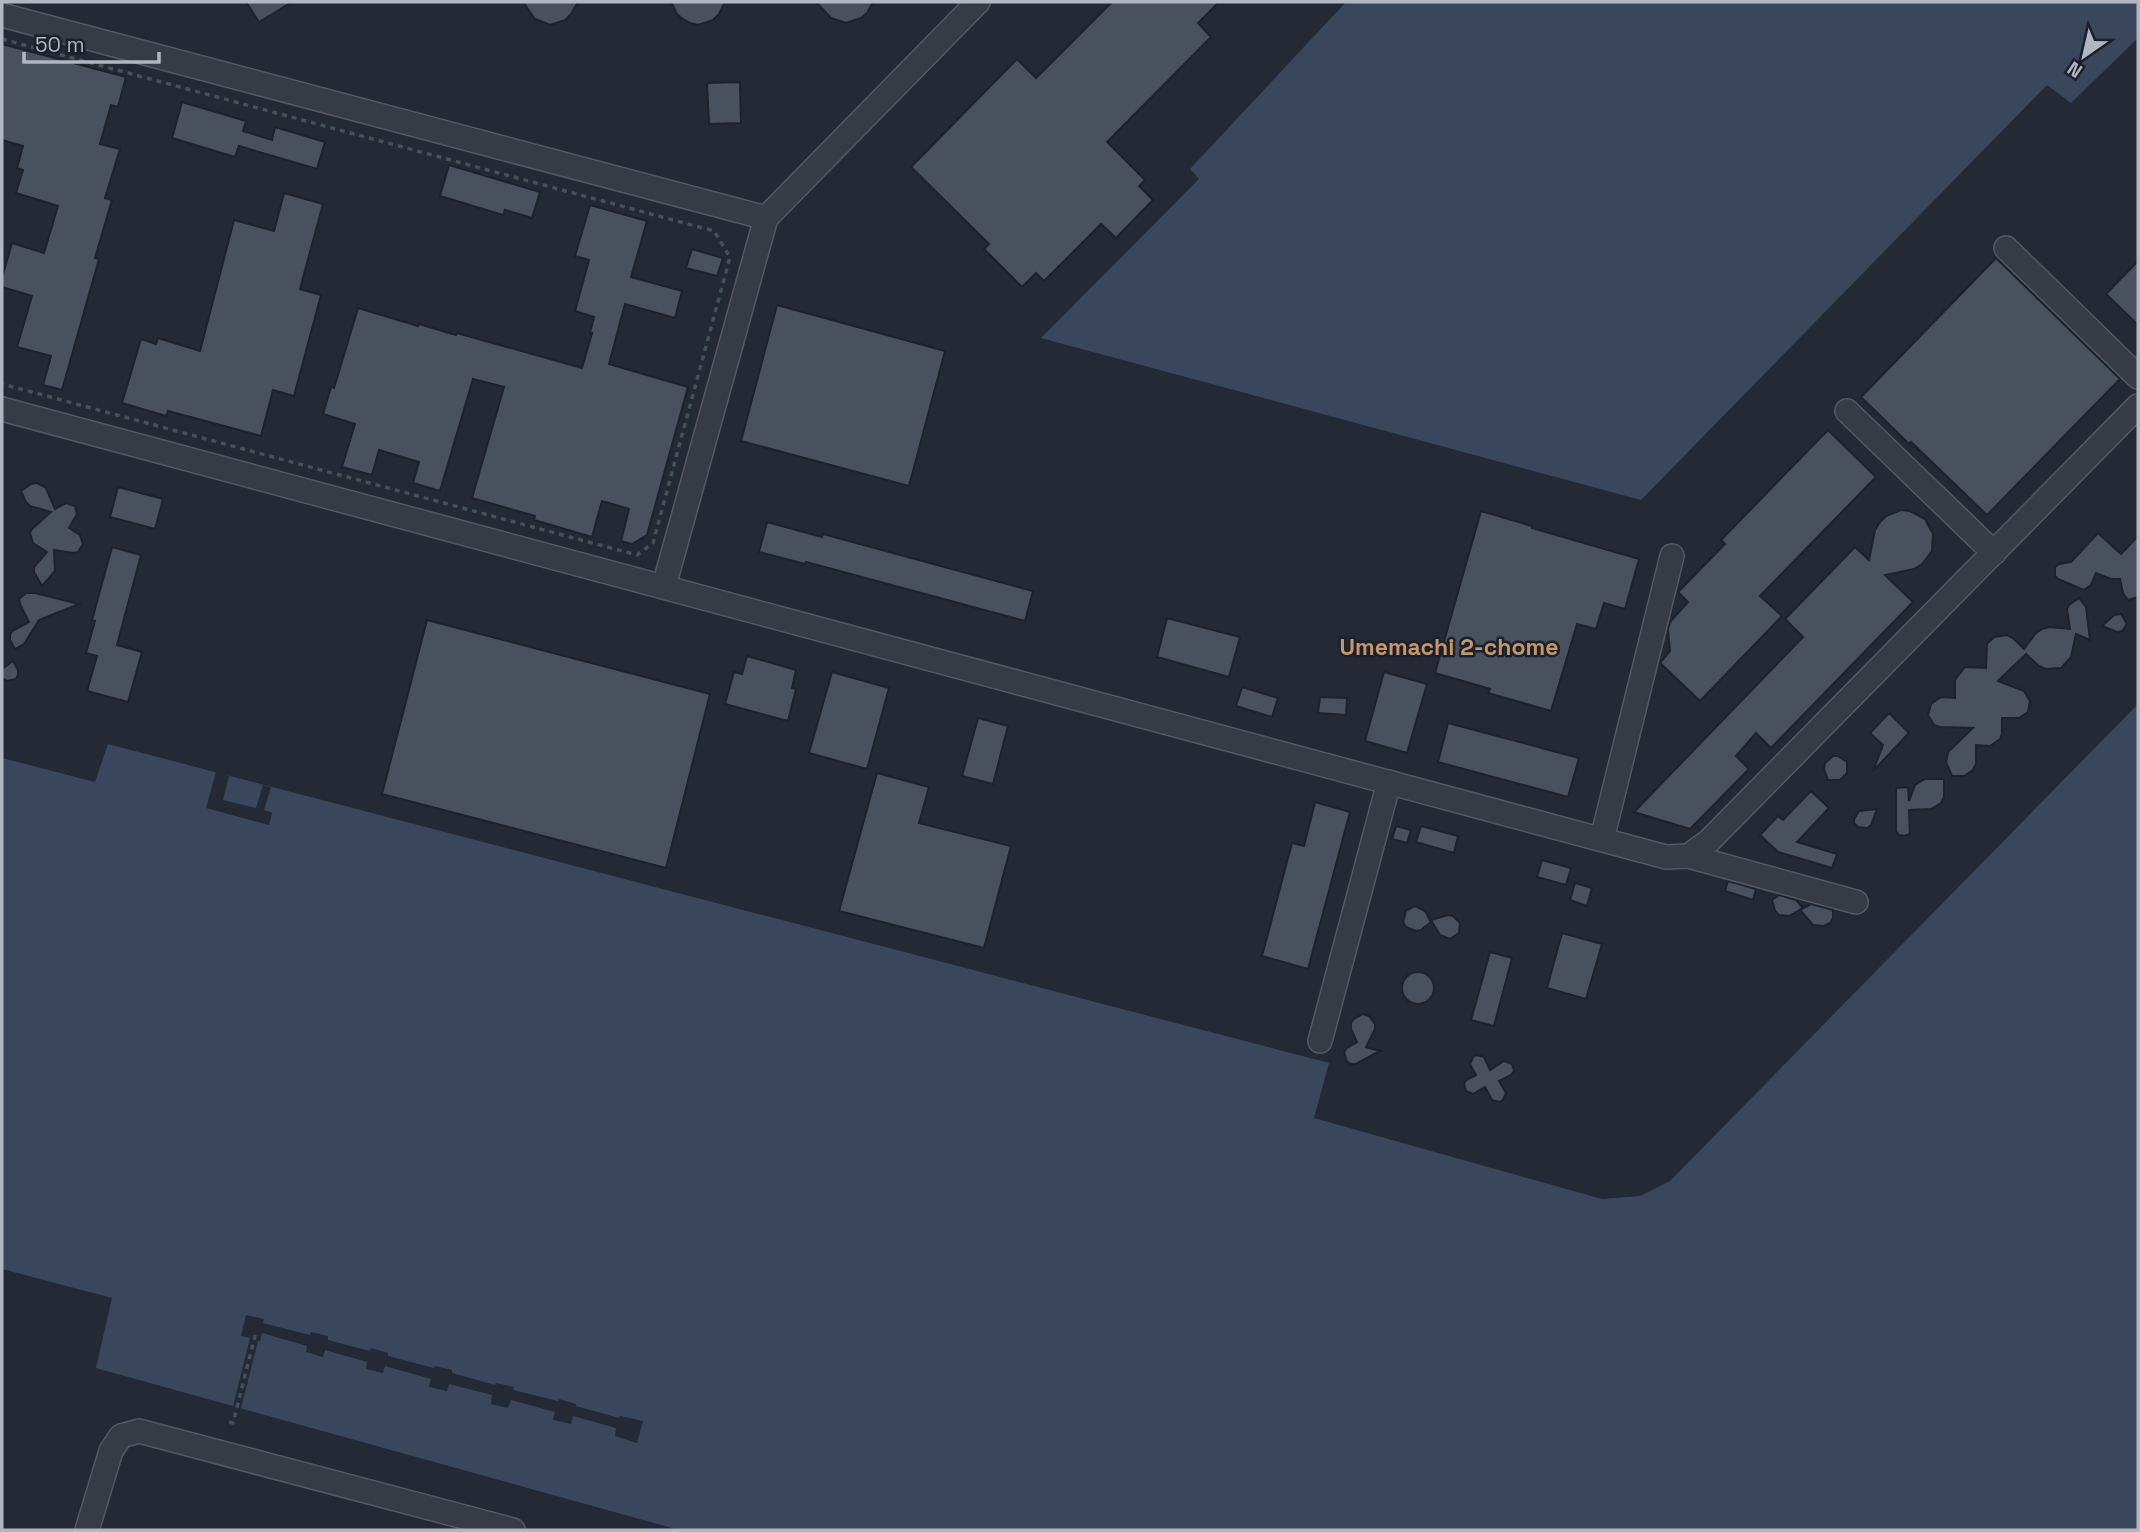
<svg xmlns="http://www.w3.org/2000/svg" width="2140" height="1532" viewBox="0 0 2140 1532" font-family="'Space Grotesk',sans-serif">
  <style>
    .water { fill: #3a465c }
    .pier { fill: #232935 }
    .building { fill: #49505e; stroke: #1d222c; stroke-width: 2 }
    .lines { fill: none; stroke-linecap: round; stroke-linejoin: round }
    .minor-casing { stroke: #535963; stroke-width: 26 }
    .path { stroke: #445255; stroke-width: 3.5; stroke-dasharray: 5 5; stroke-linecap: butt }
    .minor { stroke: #363b45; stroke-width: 23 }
    .labels { text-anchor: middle; stroke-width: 5; stroke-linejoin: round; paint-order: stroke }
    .neighbourhood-label { font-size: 23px; font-weight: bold; fill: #c59668; stroke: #1b202a }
  </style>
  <rect width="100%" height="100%" fill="#232935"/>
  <g class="water">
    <polygon points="1346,2 2138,2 2138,38 2071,103 2047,85 1641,500 1041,338 1199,179 1190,169"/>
    <polygon points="2138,704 2138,1530 679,1530 96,1368 112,1298 2,1269 2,758 95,782 108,744 1329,1063 1314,1118 1602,1199 1640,1196 1670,1181"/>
  </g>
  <g class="pier">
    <polygon points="216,772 229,776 223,800 256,808 263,785 271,787 264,810 272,813 269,825 206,808"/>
    <polygon points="246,1315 264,1319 263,1323 310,1335 311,1332 328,1336 328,1340 370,1351 371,1348 388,1353 388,1356 434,1368 435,1366 452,1370 452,1373 495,1385 496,1383 514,1387 513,1390 558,1401 559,1399 576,1404 576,1406 619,1418 620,1416 643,1421 637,1443 615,1436 616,1428 573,1416 571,1424 553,1420 555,1412 511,1400 508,1408 491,1404 492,1395 449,1384 447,1391 429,1387 431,1379 385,1366 383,1373 366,1369 367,1362 325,1350 323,1357 306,1352 307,1346 262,1333 260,1341 258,1341 240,1412 232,1410 250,1338 241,1336"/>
  </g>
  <g class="building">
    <polygon points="246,2 292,2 259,22"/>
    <polygon points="523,2 578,2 571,14 565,20 550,25 535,19"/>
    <polygon points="671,2 725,2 719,14 713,20 698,25 690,23 683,19 677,14"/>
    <polygon points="816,2 873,2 867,13 861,18 846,23 831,18"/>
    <polygon points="1112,2 1219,2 1198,23 1211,37 1107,142 1145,180 1139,186 1153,200 1116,238 1101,224 1044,281 1036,273 1022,287 984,249 989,244 911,167 1017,59 1036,78"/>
    <polygon points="2,44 126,77 118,107 111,105 100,144 120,149 105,198 112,200 95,258 99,259 62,390 43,385 51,356 17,347 32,296 2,287 2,278 12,243 44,253 58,206 16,193 23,170 17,168 23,146 2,140"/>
    <polygon points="740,82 741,123 709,124 707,83"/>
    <polygon points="182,102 246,121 243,131 272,140 275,127 325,142 317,169 239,146 235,157 172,138"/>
    <polygon points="449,165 540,192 532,218 505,210 503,215 440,196"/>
    <polygon points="284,193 323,204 300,289 321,295 294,396 273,390 261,436 168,411 166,416 122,403 141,339 156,344 158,338 200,351 234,220 274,231"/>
    <polygon points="590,205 647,221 631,277 682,291 675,318 625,304 609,364 688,387 647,535 632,544 621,541 629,509 602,501 592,537 534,520 535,516 472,498 504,387 473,379 440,491 413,483 419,462 379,450 372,475 342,467 355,424 323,414 331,387 334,388 358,308 418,326 419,324 456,335 457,333 582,368 592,333 590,333 594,317 575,311 589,260 575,256"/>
    <polygon points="692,249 723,258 717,276 686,268"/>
    <polygon points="1996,258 2120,379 1987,515 1911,442 1909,444 1861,397"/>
    <polygon points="2138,261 2138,325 2106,294"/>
    <polygon points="777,305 945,351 909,486 741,441"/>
    <polygon points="1828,430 1876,477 1760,596 1782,616 1700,701 1660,663 1670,651 1668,629 1670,622 1688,602 1678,592 1725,544 1721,540"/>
    <polygon points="37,483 46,488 55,509 66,503 75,506 77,514 69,528 80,535 83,544 78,552 73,553 54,550 55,571 42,586 34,572 34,567 47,552 33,543 30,533 32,529 51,512 30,506 26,502 21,491 31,484"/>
    <polygon points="118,487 163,499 155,529 110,517"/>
    <polygon points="1901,510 1910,511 1925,519 1933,534 1932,551 1922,564 1914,569 1885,575 1913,602 1771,748 1756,733 1736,756 1749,769 1690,829 1634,812 1803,637 1785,619 1855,547 1869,560 1875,530 1880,522 1886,516"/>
    <polygon points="1481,511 1532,526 1532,528 1639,559 1625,609 1604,603 1596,629 1577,624 1551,711 1488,693 1490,689 1435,673"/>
    <polygon points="767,522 822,537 823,534 1033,591 1025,621 806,562 805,564 759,552"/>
    <polygon points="2098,533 2121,554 2138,536 2138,597 2128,600 2123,593 2120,579 2111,579 2096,573 2091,585 2084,590 2058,579 2055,576 2055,567 2059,564 2071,562"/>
    <polygon points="112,547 141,555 117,645 142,652 128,702 87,691 97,656 86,653 95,621 92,620"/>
    <polygon points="26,593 35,593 79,604 39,620 24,644 15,649 10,640 10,635 12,631 29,622 20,604 19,599"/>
    <polygon points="2079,598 2086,607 2090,640 2076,634 2071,657 2061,668 2046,669 2039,666 2026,654 1998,681 2024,691 2030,701 2028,712 2019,718 2002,718 2002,734 2000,739 1990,746 1976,745 1976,764 1973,770 1964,776 1952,776 1946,762 1948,752 1973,728 1940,727 1934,725 1928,715 1931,704 1941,697 1955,698 1955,680 1965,667 1986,668 1987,644 1994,637 2007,635 2013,638 2024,649 2036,633 2042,629 2049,627 2070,629 2067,609 2069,605"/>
    <polygon points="2121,614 2127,624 2122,631 2117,632 2102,626 2114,615"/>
    <polygon points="1167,618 1240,637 1229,677 1157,657"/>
    <polygon points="427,620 710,694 666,868 382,794"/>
    <polygon points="747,656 796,670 792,688 796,689 788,721 725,704 734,672 742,674"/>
    <polygon points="13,661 18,670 18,675 16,679 7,681 2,678 2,669"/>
    <polygon points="832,672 889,688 867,769 809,753"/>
    <polygon points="1384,672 1427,684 1407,753 1365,741"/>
    <polygon points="1242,687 1278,698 1272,717 1236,706"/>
    <polygon points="1320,697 1347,698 1346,715 1318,713"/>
    <polygon points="1889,713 1909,733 1873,771 1883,745 1870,733"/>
    <polygon points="978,718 1008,726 993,784 962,776"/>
    <polygon points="1448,723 1579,758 1568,797 1438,762"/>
    <polygon points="1833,756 1838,756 1847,762 1847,773 1840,780 1828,780 1824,769 1825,763"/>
    <polygon points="877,773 929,787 919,823 1011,846 984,948 839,911"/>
    <polygon points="1925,779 1944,779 1944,797 1941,803 1931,809 1909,810 1910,834 1904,836 1899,835 1896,831 1896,788 1908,787 1909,801 1915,785"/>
    <polygon points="1811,791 1829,808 1797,842 1837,854 1832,868 1778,852 1760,835 1778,816 1783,820"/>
    <polygon points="1315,802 1350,812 1308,969 1262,956 1292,843 1304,846"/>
    <polygon points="1877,809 1871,825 1867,828 1858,827 1854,823 1854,819 1859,811"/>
    <polygon points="1396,826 1411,830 1407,843 1392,839"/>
    <polygon points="1421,826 1458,836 1454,853 1416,842"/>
    <polygon points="1542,860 1571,868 1566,885 1537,877"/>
    <polygon points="1728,881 1756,889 1753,900 1725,891"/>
    <polygon points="1575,883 1592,888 1587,906 1570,900"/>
    <polygon points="1779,895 1796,900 1803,908 1789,916 1779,915 1775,911 1772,900"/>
    <polygon points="1811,904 1833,910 1833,918 1830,923 1824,926 1813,925 1800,910"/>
    <polygon points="1415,906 1425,911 1431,922 1421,930 1416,931 1406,927 1403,922 1406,911"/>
    <polygon points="1448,915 1453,916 1460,923 1459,933 1450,939 1440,935 1431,920"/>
    <polygon points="1562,933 1602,944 1586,999 1547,988"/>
    <polygon points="1490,952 1512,958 1494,1026 1471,1020"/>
    <circle cx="1418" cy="988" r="16"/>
    <polygon points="1363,1014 1369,1016 1375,1024 1375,1029 1366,1047 1380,1051 1356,1064 1351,1064 1347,1062 1344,1052 1347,1048 1357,1042 1351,1029 1351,1023 1354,1019"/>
    <polygon points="1476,1055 1484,1057 1490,1070 1504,1061 1512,1064 1514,1071 1511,1075 1499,1081 1506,1093 1503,1100 1500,1102 1492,1100 1485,1087 1473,1094 1466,1091 1464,1084 1466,1080 1476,1075 1470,1064 1473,1057"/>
  </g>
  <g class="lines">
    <defs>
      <g id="minor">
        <polyline points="2,15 766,218"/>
        <polyline points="2006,248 2138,377"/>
        <polyline points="2,409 1666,857 1688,856 1709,841 2138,406"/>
        <polyline points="1847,411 1994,553"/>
        <polyline points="664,586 766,218 978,2"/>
        <polyline points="1602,839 1672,556"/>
        <polyline points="1688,856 1856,902"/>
        <polyline points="1320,1041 1389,782"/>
        <polyline points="87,1530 111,1451 121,1436 139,1431 513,1530"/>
      </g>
    </defs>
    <use href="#minor" class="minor-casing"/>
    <g class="path">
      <polyline points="2,39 714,231 730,257 653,543 637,555 2,384"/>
      <polyline points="229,1422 233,1423 256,1332"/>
    </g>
    <use href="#minor" class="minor"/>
  </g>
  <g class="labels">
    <g class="neighbourhood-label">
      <text x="1449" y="655">Umemachi 2-chome</text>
    </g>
  </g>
  <rect width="2140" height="1532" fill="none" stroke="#b0b6c2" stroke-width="7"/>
  <g transform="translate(2084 56) rotate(214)" stroke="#1b202a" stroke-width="5" paint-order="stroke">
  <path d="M0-5L12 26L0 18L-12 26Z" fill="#b0b6c2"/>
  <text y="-10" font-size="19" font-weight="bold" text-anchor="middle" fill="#b0b6c2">N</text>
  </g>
  <path d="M24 52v10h135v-10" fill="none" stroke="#b0b6c2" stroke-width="3.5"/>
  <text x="35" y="52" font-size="21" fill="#b0b6c2" stroke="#1b202a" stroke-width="5" paint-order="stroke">50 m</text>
</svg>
